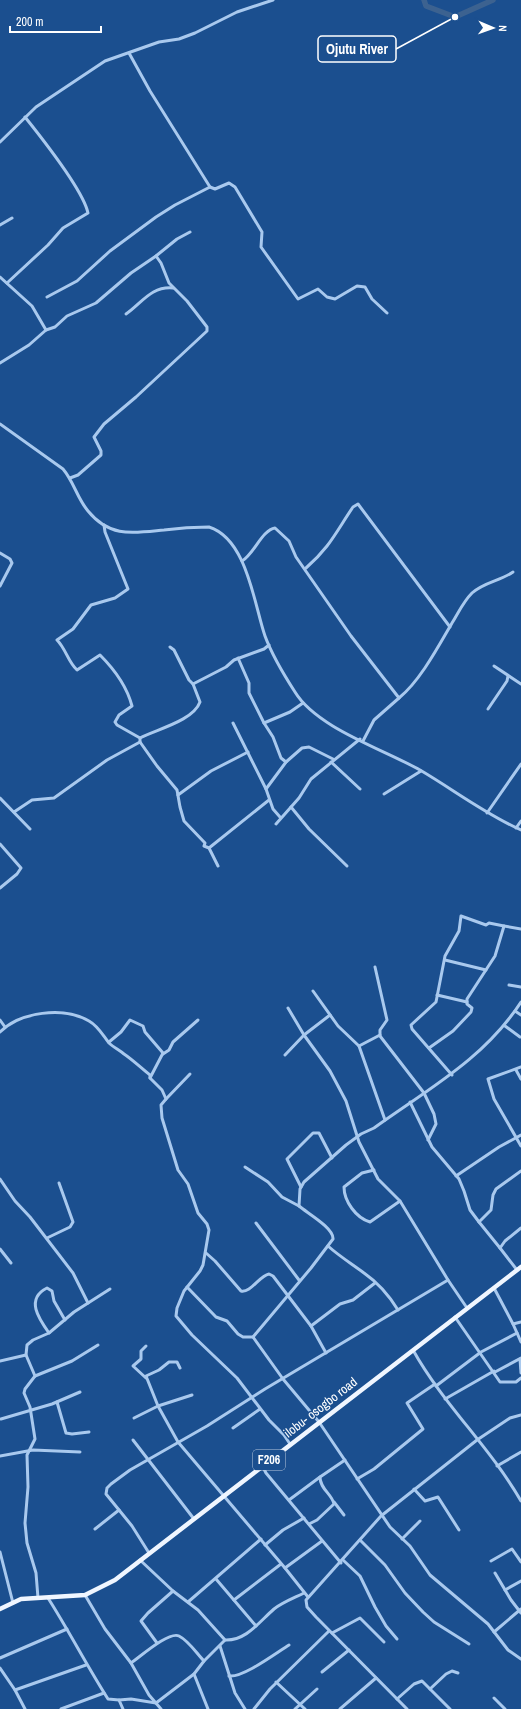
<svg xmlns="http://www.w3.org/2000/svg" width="521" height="1709" viewBox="0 0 521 1709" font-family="'Archivo Narrow',sans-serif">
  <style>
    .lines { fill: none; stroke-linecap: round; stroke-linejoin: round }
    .river { stroke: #3c6290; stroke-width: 5.5 }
    .minor { stroke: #a9c9ee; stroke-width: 3 }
    .primary { stroke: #f0f6ff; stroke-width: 4.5 }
    .labels { text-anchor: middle; stroke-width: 3; stroke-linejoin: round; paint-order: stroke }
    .shield { fill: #1b4f8f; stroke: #bbcadd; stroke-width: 1 }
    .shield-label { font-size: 12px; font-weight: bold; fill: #fff }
    .street-label { font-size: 13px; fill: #fff; stroke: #1b4f8f }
    .leader { fill: none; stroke: #fff; stroke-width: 1.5 }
    .callout-dot { fill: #fff; stroke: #1b4f8f; stroke-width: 1.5 }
    .callout { fill: #1b4f8f; stroke: #fff; stroke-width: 1.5 }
    .callout-label { font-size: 14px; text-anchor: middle; font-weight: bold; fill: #fff }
  </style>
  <rect width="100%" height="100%" fill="#1b4f8f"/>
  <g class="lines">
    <polyline class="river" points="424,0 426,6 455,17 493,0"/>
    <g class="minor">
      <polyline points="129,53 150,91 210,187 215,189 229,183 235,187 262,232 261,247 298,299 318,289 327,297 335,299 357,286 365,287 372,299 387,313"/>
      <polyline points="0,142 36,107 105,61 159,42 179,39 195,33 237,12 273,0"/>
      <polyline points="0,225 12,218"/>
      <polyline points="156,256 177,239 190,232"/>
      <polyline points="0,277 32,306 46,330"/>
      <path d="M7 283 48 245 63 228 88 213C83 190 41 137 25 117"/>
      <polyline points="47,297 77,281 110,251 156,217 175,205 210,187"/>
      <path d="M126 314C142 303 151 286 173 288"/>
      <polyline points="0,363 29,345 46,330 55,327 67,316 96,303 131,273 156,256 161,263 169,283 187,301 207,327 207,331 136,397 104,424 94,437 101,451 101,455 78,475 70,478"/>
      <path d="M0 424 63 469C74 482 77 498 88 511 110 538 133 533 164 530 179 528 194 527 209 527 247 539 254 604 265 636 272 655 284 675 295 692 317 728 383 749 420 770 454 790 485 814 521 830"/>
      <path d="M104 525 105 532 128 589 115 598 91 605 73 629 57 640C66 649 68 662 77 670L100 655C114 669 127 687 132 706L119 715 115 722 117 725 140 738V742L157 766 177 790 180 807 184 821 205 843 204 846 209 848 218 866"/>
      <polyline points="0,553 10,559 12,563 0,586"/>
      <path d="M242 561C254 554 262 530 275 528L289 541 296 557 351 636 399 698 374 720 363 741"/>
      <path d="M306 568C330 547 336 532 353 507L358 504 450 627"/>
      <polyline points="170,647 174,650 189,680 193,684 226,667 234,660 264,649 269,645"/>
      <polyline points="238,658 249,683 249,693 264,723"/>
      <polyline points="494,666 521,684"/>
      <path d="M399 698C420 681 438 647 452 623 459 612 463 602 472 593 484 582 500 581 513 572"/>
      <polyline points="488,709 507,681 508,676"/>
      <polyline points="233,723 266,789 273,809 280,817"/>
      <path d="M140 738C157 729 193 721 200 702L193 684"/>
      <polyline points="286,762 281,758 273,737 264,723 290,712 303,703"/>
      <polyline points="331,762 360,789"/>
      <polyline points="266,789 286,762 302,748 309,747 333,759"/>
      <polyline points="384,794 421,771"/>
      <polyline points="178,795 211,771 248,752"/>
      <polyline points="0,798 30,829"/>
      <polyline points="291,807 309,829 347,866"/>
      <polyline points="14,812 32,800 54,798 107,760 140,742"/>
      <polyline points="487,813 521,764"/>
      <polyline points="276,824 299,798 311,779 360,739"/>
      <polyline points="516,828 521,821"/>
      <polyline points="0,844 21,868 17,874 0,888"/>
      <polyline points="209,848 269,800"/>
      <polyline points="445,960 486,970"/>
      <polyline points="375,967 387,1020 380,1030 380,1036 424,1093 434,1114 436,1124 428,1140"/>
      <polyline points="509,985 521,987"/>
      <polyline points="313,991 338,1026 359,1046 385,1120"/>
      <polyline points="437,995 467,1002"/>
      <polyline points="288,1008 304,1035 330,1071 346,1101 359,1142 378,1179 400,1201 448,1280 467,1308"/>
      <polyline points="515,1011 521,1015"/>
      <polyline points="0,1020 5,1027"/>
      <polyline points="505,1026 520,1037"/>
      <path d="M0 1032C20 1012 63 1006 89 1021 98 1026 102 1034 109 1043 113 1047 119 1050 124 1054 133 1060 141 1068 150 1075V1078L162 1090 166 1099 161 1105 162 1118 178 1170 188 1184 198 1213 207 1224 209 1230 203 1265 200 1271 184 1291 177 1308 176 1316 192 1335 237 1378 269 1420 284 1435 290 1444"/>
      <polyline points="109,1042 121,1032 130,1020 143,1026 145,1032 163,1053 150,1078"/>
      <polyline points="359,1046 380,1035"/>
      <polyline points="429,1048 453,1031 471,1012 472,1008 467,1004 467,999 495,956 504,926 521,929"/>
      <polyline points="163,1054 169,1050 173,1042 198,1020"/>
      <polyline points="285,1055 304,1035 330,1015"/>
      <polyline points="521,1067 488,1079 494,1099 521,1146"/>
      <polyline points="516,1070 521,1079"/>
      <polyline points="452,1075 412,1029 411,1025 436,1002 445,956 459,931 461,916 486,925 489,923 504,926"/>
      <polyline points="166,1099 190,1074"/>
      <polyline points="410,1102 432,1147 459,1179 464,1191 470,1210 479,1222"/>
      <polyline points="245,1167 268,1182 282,1197 299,1206"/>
      <path d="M374 1170 362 1173 344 1187C344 1201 356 1218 370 1222L400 1201"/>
      <polyline points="456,1176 499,1147 521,1135"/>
      <polyline points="0,1179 15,1201 30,1217 73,1273 88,1303"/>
      <polyline points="301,1187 287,1159 313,1133 319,1133 332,1158"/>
      <polyline points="256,1223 299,1280"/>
      <polyline points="47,1238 70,1227 73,1222 59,1183"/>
      <path d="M328 1246C339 1256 352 1264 364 1273 377 1282 390 1297 398 1310"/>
      <polyline points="500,1248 479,1222 491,1210 493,1195 496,1189 521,1171"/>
      <polyline points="0,1249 11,1263"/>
      <path d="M206 1253 215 1261 241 1291C251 1293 259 1276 269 1274L273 1276 311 1326 326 1353"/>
      <polyline points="517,1270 500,1248 505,1241 521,1228"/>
      <path d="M187 1287 216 1317 227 1321 238 1334 243 1337H253L311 1268 333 1239C334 1228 307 1213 299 1206L300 1189 304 1182 346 1145 361 1134 374 1128C428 1089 484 1059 521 1002"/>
      <polyline points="494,1288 513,1324 521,1342"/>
      <polyline points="455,1317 500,1382 516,1382 521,1378"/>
      <polyline points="513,1324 521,1322"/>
      <polyline points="311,1326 340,1304 353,1300 375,1283"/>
      <path d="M49 1333C39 1319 25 1299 47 1288L52 1291 54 1301 65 1320"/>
      <polyline points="253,1337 283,1379 319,1422 390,1527 410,1546 430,1575 488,1624 508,1650 521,1659"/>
      <path d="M413 1350C443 1404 490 1447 521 1501"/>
      <polyline points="520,1359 521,1373"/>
      <polyline points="0,1361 26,1355"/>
      <polyline points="180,1368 177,1362 169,1362 159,1370 146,1376 158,1406 178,1442 285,1568"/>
      <polyline points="495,1372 521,1358"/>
      <polyline points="35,1376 72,1361 98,1345"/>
      <polyline points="146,1378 133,1366 141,1359 141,1351 146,1346"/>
      <polyline points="436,1386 481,1352 517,1333"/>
      <polyline points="445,1399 494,1371"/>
      <polyline points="57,1402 66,1433 72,1434 89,1432"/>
      <polyline points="134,1418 158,1406 192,1395"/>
      <polyline points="1,1419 52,1404 80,1392"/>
      <polyline points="233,1428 260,1409"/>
      <polyline points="133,1440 194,1519"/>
      <polyline points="0,1456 33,1450 80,1452"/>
      <polyline points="262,1465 266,1473 341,1563"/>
      <polyline points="497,1466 521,1452"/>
      <polyline points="357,1479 374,1469 423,1429 407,1403 435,1384"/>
      <polyline points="414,1489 425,1501 438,1497 459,1530"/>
      <polyline points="289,1500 320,1477"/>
      <polyline points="334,1502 344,1515"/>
      <path d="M309 1524 317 1520 334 1504C332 1494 320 1489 320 1477L345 1460"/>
      <polyline points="95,1529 119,1510"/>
      <polyline points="402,1539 420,1521"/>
      <polyline points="360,1540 385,1565 405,1593 423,1612 434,1622 469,1644"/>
      <polyline points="265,1545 283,1530 304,1518"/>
      <polyline points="0,1552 13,1603"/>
      <polyline points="149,1553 132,1526 106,1494 107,1488 111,1484 130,1470 207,1426 265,1389 448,1280"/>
      <path d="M140 1560 173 1591 198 1610 225 1640C246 1641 259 1622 274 1609 283 1602 294 1598 304 1593"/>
      <polyline points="343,1560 360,1576 375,1607 386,1626 397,1639"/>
      <polyline points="491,1561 512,1549 521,1562"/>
      <polyline points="495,1573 511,1600 521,1613"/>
      <polyline points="216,1579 256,1626"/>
      <polyline points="505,1590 521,1581"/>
      <polyline points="85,1595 105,1629 131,1663 149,1695 161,1709"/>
      <polyline points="308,1597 285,1568 322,1541"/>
      <polyline points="38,1598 36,1573 27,1543 25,1523 28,1487 27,1455 35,1439 30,1407 24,1393 25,1389 35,1376 26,1355 27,1345 33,1340 49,1333 74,1312 110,1289"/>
      <path d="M48 1598C69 1631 87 1666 108 1699L119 1700"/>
      <polyline points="234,1600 281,1564"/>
      <polyline points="188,1602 261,1539"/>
      <polyline points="494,1632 521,1609"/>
      <polyline points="332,1633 360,1618 384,1642"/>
      <polyline points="157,1643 141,1621 148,1613 173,1591"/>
      <polyline points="220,1646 235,1693 245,1709"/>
      <polyline points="0,1658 67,1629"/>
      <path d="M131 1663C140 1657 169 1631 179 1636 189 1641 197 1654 204 1661"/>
      <polyline points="0,1668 15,1690 25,1709"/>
      <polyline points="322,1672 349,1650"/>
      <path d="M229 1676C243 1678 276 1653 289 1645"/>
      <polyline points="276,1682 305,1709"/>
      <polyline points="430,1689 446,1674 452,1671 458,1673"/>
      <polyline points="15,1690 86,1665"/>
      <polyline points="494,1698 505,1709"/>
      <polyline points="397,1699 414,1684 422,1681 450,1709"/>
      <polyline points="61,1709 104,1693"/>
      <polyline points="123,1709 119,1700 131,1699 156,1703 194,1674"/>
      <polyline points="208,1709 194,1674 204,1661 225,1640"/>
      <polyline points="254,1709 270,1689 329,1631"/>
      <polyline points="295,1709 317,1689"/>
      <polyline points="340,1709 376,1678"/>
      <polyline points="407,1709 316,1617 307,1607 306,1600 381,1516 477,1440 510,1418 521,1415"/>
    </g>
    <polyline class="primary" points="0,1609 21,1599 85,1595 115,1580 521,1267"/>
  </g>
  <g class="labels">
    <rect class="shield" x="253" y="1450" width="32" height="20" rx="3"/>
    <g class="shield-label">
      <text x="269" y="1464">F206</text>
    </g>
    <g class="street-label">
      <text transform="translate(320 1407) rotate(-38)" y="5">ilobu- osogbo road</text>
    </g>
  </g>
  <path class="leader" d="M455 17L396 49"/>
  <circle class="callout-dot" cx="455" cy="17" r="4"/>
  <rect class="callout" x="318" y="36" width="78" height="26" rx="4"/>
  <g class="callout-label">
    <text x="357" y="54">Ojutu River</text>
  </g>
  <g transform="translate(493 28) rotate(92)" stroke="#1b4f8f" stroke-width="3" paint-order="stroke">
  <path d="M0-3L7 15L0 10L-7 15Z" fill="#ffffff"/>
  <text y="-6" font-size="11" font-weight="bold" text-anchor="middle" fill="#ffffff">N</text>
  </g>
  <path d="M10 26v6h91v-6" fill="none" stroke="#ffffff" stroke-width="2"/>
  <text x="16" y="26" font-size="12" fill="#ffffff" stroke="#1b4f8f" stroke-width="3" paint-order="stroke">200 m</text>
</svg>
